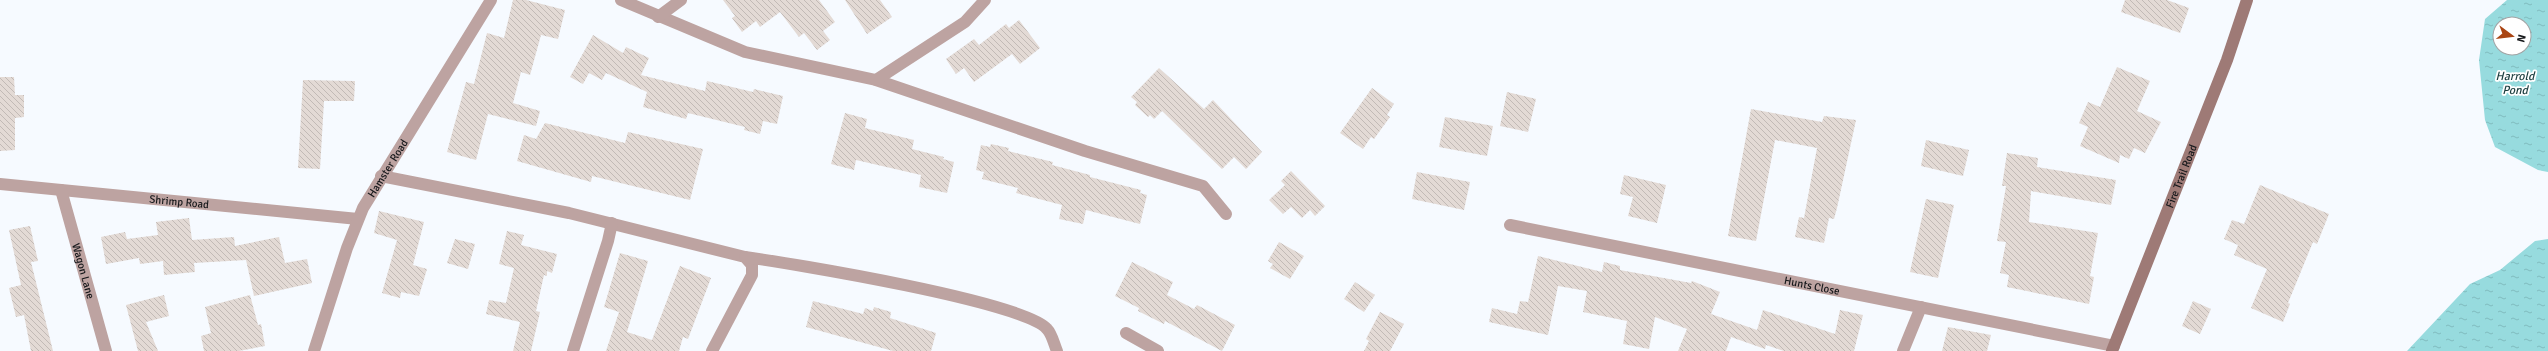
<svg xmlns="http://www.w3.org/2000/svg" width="2548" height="351" viewBox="0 0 2548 351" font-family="Signika,sans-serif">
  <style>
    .water { fill: url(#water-ripples); fill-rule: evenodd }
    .building { fill: url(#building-back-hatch) }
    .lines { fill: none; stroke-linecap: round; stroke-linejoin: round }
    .street { stroke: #bda3a1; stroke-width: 12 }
    .secondary { stroke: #9e7a76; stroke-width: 12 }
    .labels { text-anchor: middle; stroke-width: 3.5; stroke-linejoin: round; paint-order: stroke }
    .street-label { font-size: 11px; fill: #16181b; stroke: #fff }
    .water-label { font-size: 12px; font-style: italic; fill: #1b3d3e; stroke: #fff }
  </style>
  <defs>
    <pattern id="water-ripples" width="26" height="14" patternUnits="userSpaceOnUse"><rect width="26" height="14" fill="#97dbde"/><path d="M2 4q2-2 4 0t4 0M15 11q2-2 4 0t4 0" fill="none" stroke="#81bbbe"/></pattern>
    <pattern id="building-back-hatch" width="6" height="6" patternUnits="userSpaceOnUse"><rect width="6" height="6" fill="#e3dad5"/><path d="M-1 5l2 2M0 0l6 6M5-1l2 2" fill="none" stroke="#c2bab6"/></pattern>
  </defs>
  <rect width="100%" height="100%" fill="#f6faff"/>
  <g class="water">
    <path d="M2507 0H2548V172L2538 170 2495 147 2485 120 2479 60 2485 19ZM2500 24H2524V48H2500Z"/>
    <polygon points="2548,239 2548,351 2407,351 2470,284 2500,270 2535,241"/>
  </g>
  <g class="building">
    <polygon points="513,0 526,0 565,10 558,39 541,35 530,75 521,72 513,103 540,111 536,126 488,114 476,160 447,152 466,82 474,84 487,33 504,38"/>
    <polygon points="723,0 819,0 835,22 823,31 830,40 817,50 804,33 799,37 780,12 760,27 756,21 742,32 732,18 735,16"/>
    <polygon points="845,0 880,0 892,17 867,34"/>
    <polygon points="2125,0 2167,0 2189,8 2180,33 2121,12"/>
    <polygon points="1019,20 1040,48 1020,64 1012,54 974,82 964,68 956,74 946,59 974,39 979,45 1006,24 1009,28"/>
    <polygon points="593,35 623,53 626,47 649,58 641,75 705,91 707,81 753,92 754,89 783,96 777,124 763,121 760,134 744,130 745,127 688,113 686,119 643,107 647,92 606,73 602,80 589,73 583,84 570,77"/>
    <polygon points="2117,67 2150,81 2137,111 2161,122 2145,153 2134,148 2129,159 2120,155 2119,163 2080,146 2088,127 2079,123 2088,102 2100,107"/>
    <polygon points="1159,68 1204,109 1213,100 1262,152 1246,169 1234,157 1222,169 1162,111 1154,119 1150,115 1148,117 1135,105 1137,102 1131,97"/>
    <polygon points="0,77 14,77 15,95 24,95 24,117 15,118 15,150 0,151"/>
    <polygon points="303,80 355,81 354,101 324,101 320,169 298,168"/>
    <polygon points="1372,88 1394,104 1387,115 1390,117 1374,139 1371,137 1363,149 1340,133"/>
    <polygon points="1507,92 1536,99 1528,132 1500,126"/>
    <polygon points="1751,109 1822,122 1824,116 1856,120 1837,208 1834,219 1829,218 1824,243 1795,237 1799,217 1804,218 1817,148 1775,140 1756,241 1728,236"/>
    <polygon points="845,113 867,119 865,128 914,140 912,149 944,157 943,159 954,162 947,193 919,187 921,175 856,160 854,170 831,164"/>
    <polygon points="1445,117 1493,126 1487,156 1439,147"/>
    <polygon points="545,123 625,143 628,132 703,149 690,200 592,176 591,182 517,161 524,135 536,139"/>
    <polygon points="1926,140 1969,150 1963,176 1921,166"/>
    <polygon points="991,144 1009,148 1008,151 1053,162 1052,165 1090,175 1090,177 1141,190 1140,193 1147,195 1140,224 1086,210 1083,224 1059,219 1062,205 1016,193 1018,188 982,179 984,172 976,170 981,145 990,147"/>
    <polygon points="2007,153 2038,158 2037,167 2116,180 2111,205 2031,191 2029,222 2098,233 2090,276 2094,277 2089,304 2007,287 2009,275 2000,273 2006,242 1997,241 2006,186 2002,186"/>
    <polygon points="1291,171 1325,206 1315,216 1310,210 1302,218 1291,207 1283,214 1269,200 1285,185 1281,181"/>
    <polygon points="1417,172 1470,182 1464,210 1412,199"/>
    <polygon points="1624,175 1666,185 1657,223 1628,216 1633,197 1620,194"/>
    <polygon points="2260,185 2329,214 2317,244 2313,242 2288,303 2290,304 2283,322 2251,308 2267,269 2234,255 2238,245 2224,239 2232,220 2244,224"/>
    <polygon points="1926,199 1954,205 1938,278 1910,272"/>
    <polygon points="379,211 424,222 413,265 427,269 419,296 401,292 400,298 382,293 397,240 374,233"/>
    <polygon points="189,218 192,240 234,237 235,246 279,237 285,263 307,259 312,283 254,296 246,260 194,263 195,272 164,275 163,261 140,264 139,258 106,264 101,237 125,232 127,239 158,235 156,222"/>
    <polygon points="30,226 38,261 31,262 53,351 31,351 24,315 16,317 9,288 21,285 9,230"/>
    <polygon points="507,231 524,235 521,245 557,254 552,273 547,271 547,276 544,275 536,311 540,312 531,351 513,351 520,322 486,314 489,300 506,303 514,268 499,264"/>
    <polygon points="455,239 475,244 468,269 447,263"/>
    <polygon points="1279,242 1304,256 1290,279 1270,268 1273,264 1268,261"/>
    <polygon points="620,253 648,261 627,332 652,340 680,266 711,278 688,339 683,337 679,351 606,351 619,312 604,307"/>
    <polygon points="1538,256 1602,272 1604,262 1620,266 1620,270 1691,283 1692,281 1720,292 1711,314 1757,330 1763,310 1835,334 1840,310 1863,315 1854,351 1784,351 1766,345 1765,349 1731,337 1726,351 1678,351 1687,329 1655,317 1649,349 1623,344 1627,321 1583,312 1587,291 1558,286 1548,335 1489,322 1492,308 1517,314 1520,301 1528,302"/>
    <polygon points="1132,262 1173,282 1167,295 1194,309 1197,305 1235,325 1222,351 1165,321 1164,324 1138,311 1139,308 1115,296"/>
    <polygon points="1355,282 1375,295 1364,312 1344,299"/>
    <polygon points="164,295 169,316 146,322 158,351 138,351 126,305"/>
    <polygon points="250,295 258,325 261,324 265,346 239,351 204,351 201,336 211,333 205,307"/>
    <polygon points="813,301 863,314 865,308 873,311 874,307 891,312 890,318 936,333 931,351 893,351 806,327"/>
    <polygon points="2193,301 2211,309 2200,334 2182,326"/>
    <polygon points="1380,312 1404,324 1390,351 1364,351 1369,341 1366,339"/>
    <polygon points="1948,327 1991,335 1987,351 1942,351"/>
  </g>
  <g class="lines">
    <g class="street">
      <polyline points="621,0 745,52 876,80 1085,151 1203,186 1226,214"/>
      <polyline points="658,17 681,0"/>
      <polyline points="876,80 965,22 985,0"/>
      <polyline points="381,176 569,213 745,257 752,265 752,275 712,351"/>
      <path id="s1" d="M0 184 358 219"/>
      <path id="s2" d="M61 190 106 351"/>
      <path id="s3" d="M1510 225 2114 346"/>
      <path d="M745 257C790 263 1026 302 1047 329 1052 334 1054 344 1057 351"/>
      <polyline points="1126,333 1158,351"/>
      <path id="s4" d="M314 351 347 248 363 208 491 0"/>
      <polyline points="573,351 608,241 612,223"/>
      <polyline points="1903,351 1921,307"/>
    </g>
    <path class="secondary" id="s5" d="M2112 351 2227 60 2247 0"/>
  </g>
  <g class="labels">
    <g class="street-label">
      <text dy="4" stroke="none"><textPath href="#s4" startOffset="198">Hamster Road</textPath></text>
      <text dy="4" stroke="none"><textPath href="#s5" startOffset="188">Fire Trail Road</textPath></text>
      <text dy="4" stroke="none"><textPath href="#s1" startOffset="180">Shrimp Road</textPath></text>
      <text dy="4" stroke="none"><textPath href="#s2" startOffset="84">Wagon Lane</textPath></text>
      <text dy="4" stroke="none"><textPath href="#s3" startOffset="308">Hunts Close</textPath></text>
    </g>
    <g class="water-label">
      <text x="2515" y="80">Harrold<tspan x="2515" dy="14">Pond</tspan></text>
    </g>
  </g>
  <g transform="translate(2512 36) rotate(105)"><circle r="19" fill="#ffffff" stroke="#a2a3a4"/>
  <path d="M0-3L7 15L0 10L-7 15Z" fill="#aa4513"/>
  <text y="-6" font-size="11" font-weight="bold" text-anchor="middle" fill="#16181b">N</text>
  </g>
</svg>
